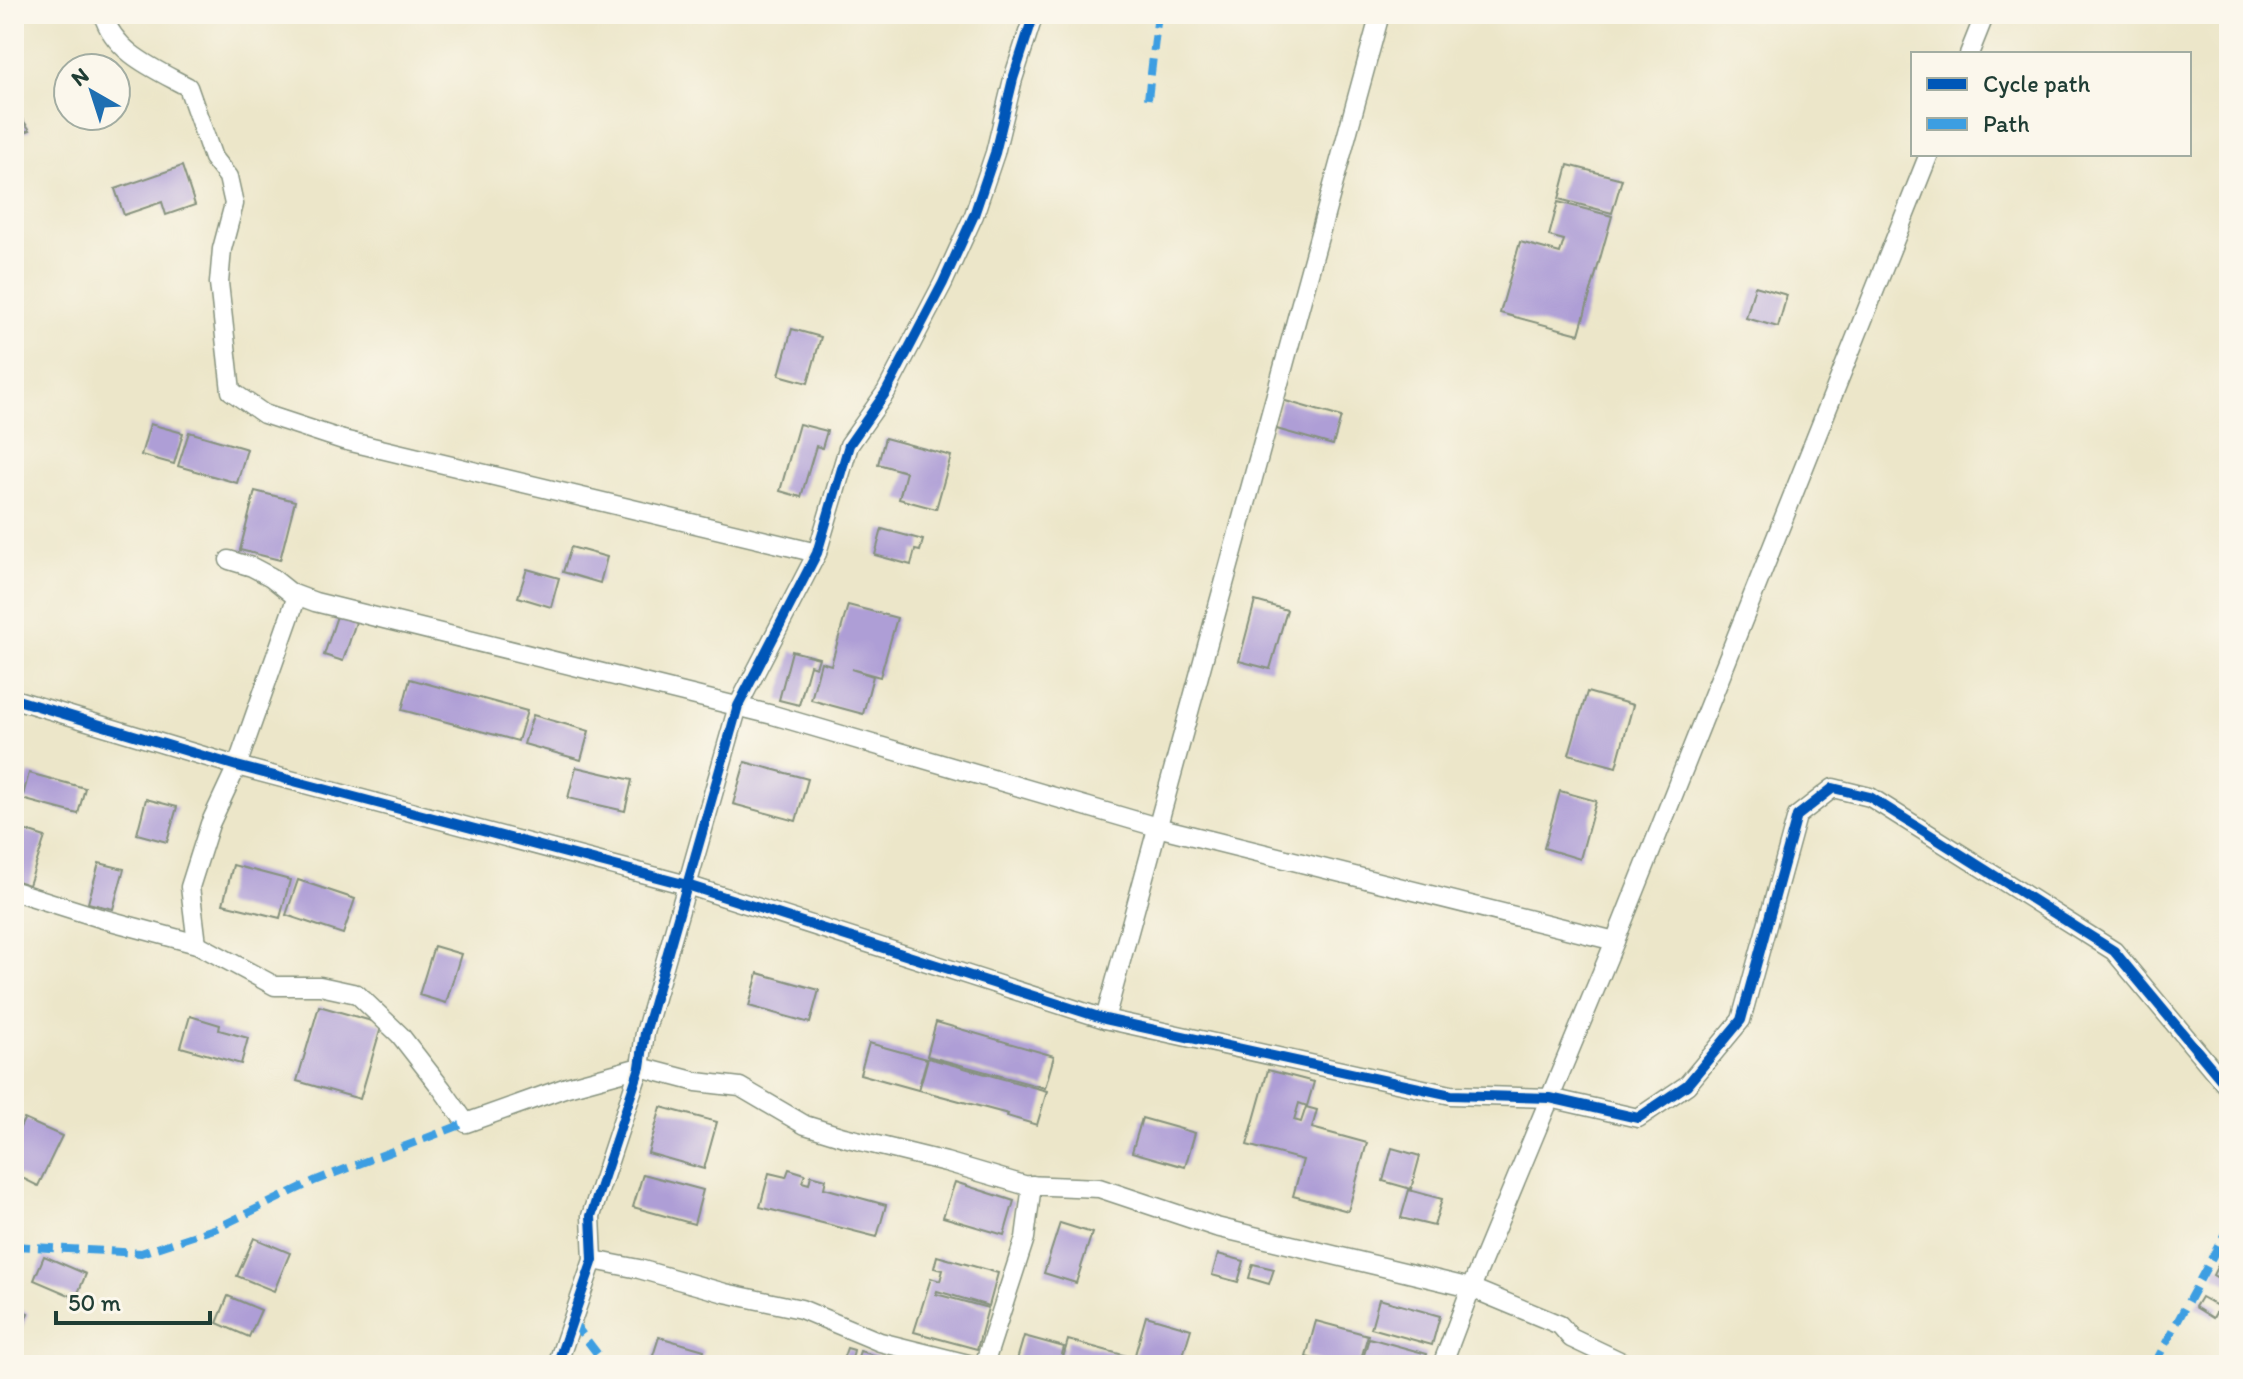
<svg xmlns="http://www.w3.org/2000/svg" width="2243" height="1379" viewBox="0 0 2243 1379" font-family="Itim,sans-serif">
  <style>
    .building { fill: #ae9ed6 }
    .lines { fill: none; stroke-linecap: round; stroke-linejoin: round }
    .street-casing { stroke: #86927e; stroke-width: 21 }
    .street { stroke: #fff; stroke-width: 18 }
    .quiet { stroke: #3c9ee2; stroke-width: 8; stroke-dasharray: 16 8; stroke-linecap: butt }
    .cycleway-casing { stroke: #fbf7ec; stroke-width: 15 }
    .cycleway { stroke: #0057b8; stroke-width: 10 }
  </style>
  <rect width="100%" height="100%" fill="#fbf7ec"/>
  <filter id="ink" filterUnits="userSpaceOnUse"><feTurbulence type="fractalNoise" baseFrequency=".0125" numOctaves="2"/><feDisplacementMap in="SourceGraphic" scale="16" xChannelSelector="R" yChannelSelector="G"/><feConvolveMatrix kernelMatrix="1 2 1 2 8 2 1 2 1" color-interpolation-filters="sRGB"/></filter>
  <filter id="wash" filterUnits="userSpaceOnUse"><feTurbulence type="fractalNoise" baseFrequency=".006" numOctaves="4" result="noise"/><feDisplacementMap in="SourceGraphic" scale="32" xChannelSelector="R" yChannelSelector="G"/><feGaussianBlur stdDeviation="1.8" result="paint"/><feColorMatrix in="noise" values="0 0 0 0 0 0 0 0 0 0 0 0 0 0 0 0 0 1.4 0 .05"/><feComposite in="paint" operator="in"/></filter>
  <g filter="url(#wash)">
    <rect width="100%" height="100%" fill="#ece6c9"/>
    <g id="blocks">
      <g class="building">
        <polygon points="14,108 30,130 14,136"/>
        <polygon points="1568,165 1622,179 1612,213 1559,199"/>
        <polygon points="182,166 195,205 166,215 162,202 124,215 115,189"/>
        <polygon points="1558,202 1612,216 1579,334 1500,313 1520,242 1560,253 1564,240 1549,236"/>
        <polygon points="1755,286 1787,295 1778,327 1746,318"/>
        <polygon points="792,329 821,337 808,383 779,375"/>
        <polygon points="1282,400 1341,417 1333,445 1273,428"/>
        <polygon points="150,424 183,433 174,464 141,455"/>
        <polygon points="799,424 827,431 822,448 816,446 801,497 780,491"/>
        <polygon points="189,432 247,449 237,483 178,466"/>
        <polygon points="885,438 951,456 936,509 899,499 906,472 878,464"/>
        <polygon points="255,491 295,501 280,560 240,550"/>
        <polygon points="882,529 923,540 920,551 915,550 911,565 875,555"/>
        <polygon points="571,547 607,557 600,583 563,572"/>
        <polygon points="527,569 559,578 551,607 518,597"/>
        <polygon points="1255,601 1287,610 1270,669 1239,661"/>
        <polygon points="848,605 897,618 880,677 851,669 873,676 863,714 811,700 821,662 831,665"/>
        <polygon points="337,616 356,622 343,661 324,655"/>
        <polygon points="792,651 819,658 816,667 810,665 799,705 779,700"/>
        <polygon points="410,679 527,711 518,741 402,710"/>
        <polygon points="1587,692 1633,705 1616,767 1569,754"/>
        <polygon points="533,715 589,731 581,760 524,744"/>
        <polygon points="745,762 808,779 796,821 733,804"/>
        <polygon points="576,767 632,780 625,811 568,798"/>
        <polygon points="29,773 85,788 78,814 22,799"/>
        <polygon points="1560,791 1596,801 1580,859 1544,848"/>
        <polygon points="146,799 177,807 167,842 137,834"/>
        <polygon points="14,827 45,837 29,885 14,880"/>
        <polygon points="99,863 124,869 113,909 88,903"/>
        <polygon points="233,865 290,880 280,918 223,904"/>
        <polygon points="298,880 355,899 343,934 286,915"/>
        <polygon points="434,946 461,954 446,1003 419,995"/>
        <polygon points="758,973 819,990 810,1023 749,1006"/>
        <polygon points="319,1006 382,1024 360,1099 297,1081"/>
        <polygon points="190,1016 220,1025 219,1030 248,1038 241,1064 181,1047"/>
        <polygon points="936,1022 1054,1056 1045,1088 927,1056"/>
        <polygon points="869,1043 927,1059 918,1090 860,1074"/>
        <polygon points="928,1058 1047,1091 1037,1125 1007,1116 1008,1114 919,1090"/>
        <polygon points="1268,1070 1314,1082 1307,1106 1299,1103 1294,1120 1301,1122 1306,1107 1317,1110 1312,1128 1367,1143 1348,1211 1293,1196 1303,1160 1247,1145"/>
        <polygon points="661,1107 717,1122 704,1169 648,1153"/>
        <polygon points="1142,1118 1195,1133 1185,1167 1132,1152"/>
        <polygon points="24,1119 62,1136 38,1186 14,1174 14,1140"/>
        <polygon points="1392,1148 1420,1156 1411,1189 1383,1181"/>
        <polygon points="789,1169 805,1174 802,1182 809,1184 811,1175 826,1179 824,1188 886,1205 877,1237 760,1207 769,1173 786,1177"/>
        <polygon points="643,1174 703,1190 694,1224 633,1207"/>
        <polygon points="955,1182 1014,1201 1004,1235 943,1217"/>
        <polygon points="1409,1190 1442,1199 1434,1226 1401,1218"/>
        <polygon points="1060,1223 1092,1233 1076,1283 1044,1273"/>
        <polygon points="254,1238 290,1253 274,1291 237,1276"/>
        <polygon points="1218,1254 1244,1261 1238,1282 1212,1275"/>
        <polygon points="44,1256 86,1274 76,1298 34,1280"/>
        <polygon points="937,1256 998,1273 989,1306 937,1291 936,1294 988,1308 977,1349 914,1332 931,1278 940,1281 943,1270 934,1268"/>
        <polygon points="2229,1257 2229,1284 2213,1275 2218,1265 2223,1268"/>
        <polygon points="1253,1264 1274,1269 1269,1284 1249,1278"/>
        <polygon points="228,1296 261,1310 249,1337 217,1323"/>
        <polygon points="2201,1297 2219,1307 2213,1318 2195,1307"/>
        <polygon points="1379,1299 1440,1316 1432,1345 1371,1328"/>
        <polygon points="14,1307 28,1313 14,1347"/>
        <polygon points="1146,1316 1191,1329 1180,1365 1061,1365 1068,1340 1134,1358"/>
        <polygon points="1316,1321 1368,1335 1359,1365 1336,1365 1306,1357"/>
        <polygon points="1024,1336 1064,1347 1059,1365 1034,1365 1017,1360"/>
        <polygon points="659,1337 704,1350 700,1365 650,1365"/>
        <polygon points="1369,1338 1427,1354 1424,1365 1361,1365"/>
        <polygon points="847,1348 854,1350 852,1359 857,1360 860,1351 887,1359 885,1365 841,1365"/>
      </g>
    </g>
  </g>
  <g filter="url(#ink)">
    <use href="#blocks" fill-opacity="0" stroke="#86927e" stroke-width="2"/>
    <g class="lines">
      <defs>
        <g id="street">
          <path d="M103 14C114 53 155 69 188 87L213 158 228 177 234 204 222 249 219 283 231 391 264 414 343 440 817 553"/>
          <polyline points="1969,54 1985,14"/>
          <polyline points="229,560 252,567 271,577 291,593 315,602 773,715 1157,827 1615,941"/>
          <polyline points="14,699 237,766 687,885 1105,1019 1451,1095 1550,1098 1638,1118 1687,1085 1741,1020 1797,816 1833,788 1870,797 2114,951 2229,1089"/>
          <polyline points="14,891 100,918 197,944 275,986 320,986 357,994 400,1035 442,1089 466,1123 567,1087 640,1067 697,1082 740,1087 805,1125 844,1137 946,1162 1024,1185 1099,1188 1216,1227 1471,1288 1560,1325 1571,1338 1628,1365"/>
          <polyline points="197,944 190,887 210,824 237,766 297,596"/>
          <polyline points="1105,1019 1380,14"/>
          <polyline points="593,1260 639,1269 725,1293 801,1309 880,1342 972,1365"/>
          <polyline points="557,1365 593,1260 591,1216 640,1067 645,1033 738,706 817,553 849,445 886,392 943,283 974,215 995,153 1013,79 1034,14"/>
          <polyline points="984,1365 1025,1238 1032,1185"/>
          <polyline points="1442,1365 1471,1288 1615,941 1929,154"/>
        </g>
      </defs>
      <use href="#street" class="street-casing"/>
      <use href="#street" class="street"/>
      <g class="quiet">
        <polyline points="1148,99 1158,14"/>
        <polyline points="14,1246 141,1253 217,1228 314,1181 466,1123"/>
        <polyline points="573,1322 606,1365"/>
        <polyline points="2154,1365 2229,1226"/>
      </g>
      <defs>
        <g id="cycleway">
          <polyline points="14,699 237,766 687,885 1105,1019 1451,1095 1550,1098 1638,1118 1687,1085 1741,1020 1797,816 1833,788 1870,797 2114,951 2229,1089"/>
          <polyline points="557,1365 593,1260 591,1216 640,1067 645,1033 738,706 817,553 849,445 886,392 943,283 974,215 995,153 1013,79 1034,14"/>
        </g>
      </defs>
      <use href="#cycleway" class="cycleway-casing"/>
      <use href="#cycleway" class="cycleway"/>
    </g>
  </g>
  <rect width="2243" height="1379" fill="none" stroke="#fbf7ec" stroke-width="48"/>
  <rect x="1911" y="52" width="280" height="104" fill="#fbf7ec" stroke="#a3ada2" stroke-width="2"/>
  <rect x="1927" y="78" width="40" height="12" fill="#0057b8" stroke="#a3ada2" stroke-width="2"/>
  <text x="1983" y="92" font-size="24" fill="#1f3d34">Cycle path</text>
  <rect x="1927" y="118" width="40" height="12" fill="#3c9ee2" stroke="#a3ada2" stroke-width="2"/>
  <text x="1983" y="132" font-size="24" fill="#1f3d34">Path</text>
  <g transform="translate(92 92) rotate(321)"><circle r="38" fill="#fbf7ec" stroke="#a3ada2" stroke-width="2"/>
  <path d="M0-6L14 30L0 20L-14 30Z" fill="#1f6fb2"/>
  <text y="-12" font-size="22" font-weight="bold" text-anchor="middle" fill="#1f3d34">N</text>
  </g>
  <path d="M56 1311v12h154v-12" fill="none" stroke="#1f3d34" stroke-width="4"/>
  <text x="68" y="1311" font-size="24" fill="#1f3d34" stroke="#fbf7ec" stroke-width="6" paint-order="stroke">50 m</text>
</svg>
